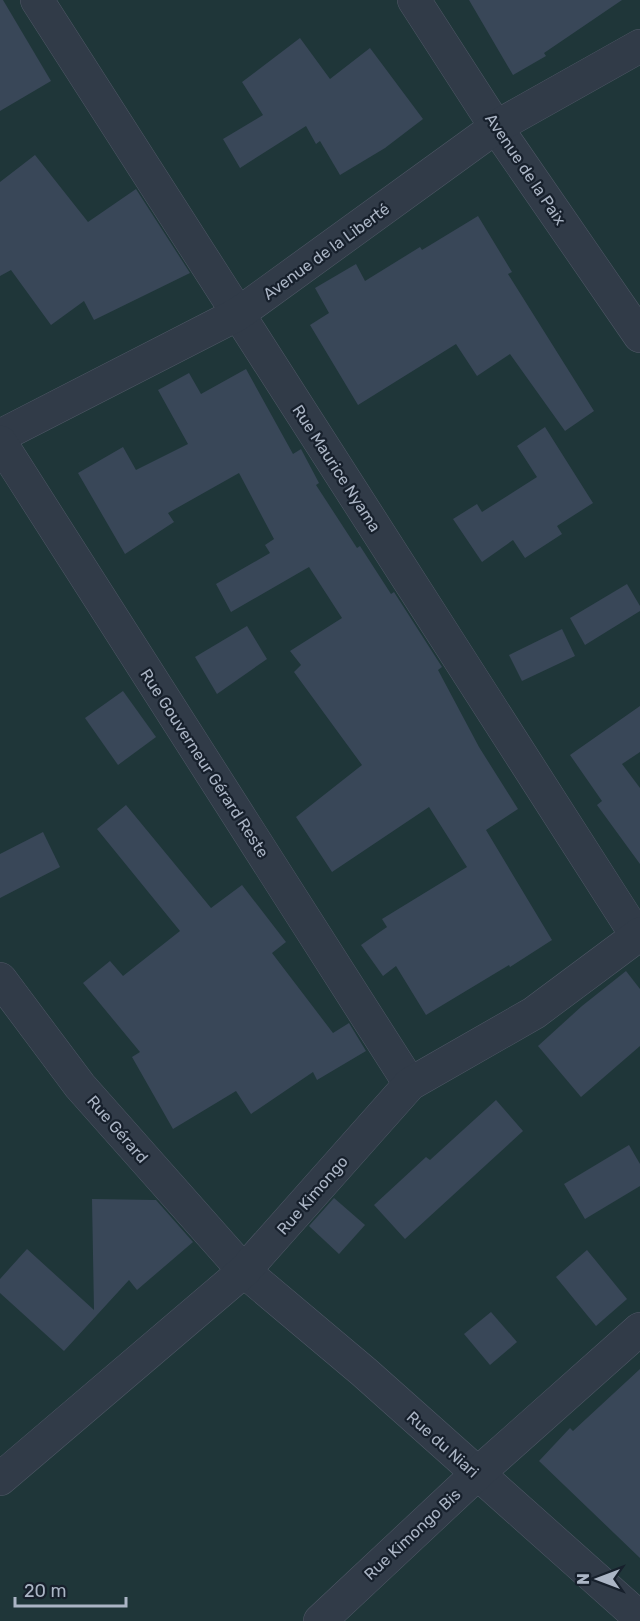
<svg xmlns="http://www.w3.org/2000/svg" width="640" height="1621" viewBox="0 0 640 1621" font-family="Rubik,sans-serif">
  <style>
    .green { fill: #1f3639 }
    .building { fill: #394758 }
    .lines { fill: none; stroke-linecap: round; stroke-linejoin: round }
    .minor-casing { stroke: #4f5866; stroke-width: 34 }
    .minor { stroke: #313b48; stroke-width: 33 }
    .labels { text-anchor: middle; stroke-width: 4.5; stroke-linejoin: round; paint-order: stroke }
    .street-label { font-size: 16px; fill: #abb5c5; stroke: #17202c }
  </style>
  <rect width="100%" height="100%" fill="#1d2938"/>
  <rect class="green" x="0" y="0" width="640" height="1621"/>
  <g class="building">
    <polygon points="0,0 3,0 51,81 0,111"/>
    <polygon points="469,0 622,0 544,53 546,56 513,75"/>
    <polygon points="300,38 330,79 370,48 423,119 385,148 340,175 320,141 316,144 306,126 240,168 223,139 263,115 242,82"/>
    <polygon points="35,155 88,222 136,189 190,273 94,320 84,301 51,325 11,270 0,276 0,182"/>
    <polygon points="478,216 512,272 508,274 594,411 565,431 510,354 477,376 456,344 358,405 310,325 329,313 315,288 356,264 365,281 420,247 422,250"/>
    <polygon points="246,369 293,454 301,449 319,483 316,485 357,548 360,546 391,594 394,592 442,667 438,670 479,747 518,809 486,830 552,940 510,967 509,965 426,1015 396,966 383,976 361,945 387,927 382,919 467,867 429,807 332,872 296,817 362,765 294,672 301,665 290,651 342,618 309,567 231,612 216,584 270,553 265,545 274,539 239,473 168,513 174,522 125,554 78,473 123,447 136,470 188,444 158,390 189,373 201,394"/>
    <polygon points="545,427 593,503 557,526 562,534 525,558 513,540 482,562 453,519 477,504 482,512 537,477 517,446"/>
    <polygon points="627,584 640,606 640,611 585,645 570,618"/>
    <polygon points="247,626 267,659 217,694 195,657"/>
    <polygon points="562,629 575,656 522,681 509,655"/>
    <polygon points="123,691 156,737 118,765 85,718"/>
    <polygon points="640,706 640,752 622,764 640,788 640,864 597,805 602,801 570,755"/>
    <polygon points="126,805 211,908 242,885 286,942 272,953 333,1033 349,1023 366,1051 317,1080 313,1072 251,1114 236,1091 173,1129 132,1057 140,1052 83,983 110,961 123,976 180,931 97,829"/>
    <polygon points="43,832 60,867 0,898 0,854"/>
    <polygon points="626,971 640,989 640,1046 581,1097 538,1046 582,1006"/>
    <polygon points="496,1100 523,1131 405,1239 374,1205 426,1157 430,1160"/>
    <polygon points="629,1145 640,1164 640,1186 585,1219 564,1184"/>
    <polygon points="334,1198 365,1225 339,1254 309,1226"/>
    <polygon points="92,1199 156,1200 193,1242 137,1290 129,1280 64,1351 0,1293 0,1279 27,1249 94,1310"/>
    <polygon points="587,1250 627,1299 596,1326 556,1277"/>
    <polygon points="491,1312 517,1342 490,1365 464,1334"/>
    <polygon points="640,1369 640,1558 539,1461 570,1428 573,1431"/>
  </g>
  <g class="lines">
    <defs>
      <g id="minor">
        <polyline points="37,0 637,936"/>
        <polyline points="414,0 496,127 640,336"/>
        <polyline points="0,436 238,314 496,127 640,46"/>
        <polyline points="0,442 410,1084"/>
        <polyline points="0,979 80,1086 244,1271 364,1372 640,1618"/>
        <polyline points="0,1479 244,1271 410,1084 534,1013 640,934"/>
        <polyline points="320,1621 477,1474 640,1329"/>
      </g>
    </defs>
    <use href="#minor" class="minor-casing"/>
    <use href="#minor" class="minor"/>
  </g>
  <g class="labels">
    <g class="street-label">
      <text transform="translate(526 169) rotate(56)" y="6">Avenue de la Paix</text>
      <text transform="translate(326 251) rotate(-36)" y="6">Avenue de la Liberté</text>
      <text transform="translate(337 468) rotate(57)" y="6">Rue Maurice Nyama</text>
      <text transform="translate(205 763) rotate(57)" y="6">Rue Gouverneur Gérard Reste</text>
      <text transform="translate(118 1129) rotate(49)" y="6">Rue Gérard</text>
      <text transform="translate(312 1195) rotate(-49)" y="6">Rue Kimongo</text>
      <text transform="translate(443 1444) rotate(42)" y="6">Rue du Niari</text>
      <text transform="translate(412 1534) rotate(-43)" y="6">Rue Kimongo Bis</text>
    </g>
  </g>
  <g transform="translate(598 1579) rotate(270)" stroke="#17202c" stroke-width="4.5" paint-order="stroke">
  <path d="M0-4.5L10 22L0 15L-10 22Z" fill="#abb5c5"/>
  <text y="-9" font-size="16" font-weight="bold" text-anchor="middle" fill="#abb5c5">N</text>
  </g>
  <path d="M15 1597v9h111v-9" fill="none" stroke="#abb5c5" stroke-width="3"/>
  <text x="24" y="1597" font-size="18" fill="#abb5c5" stroke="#17202c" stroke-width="4.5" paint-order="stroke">20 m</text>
</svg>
